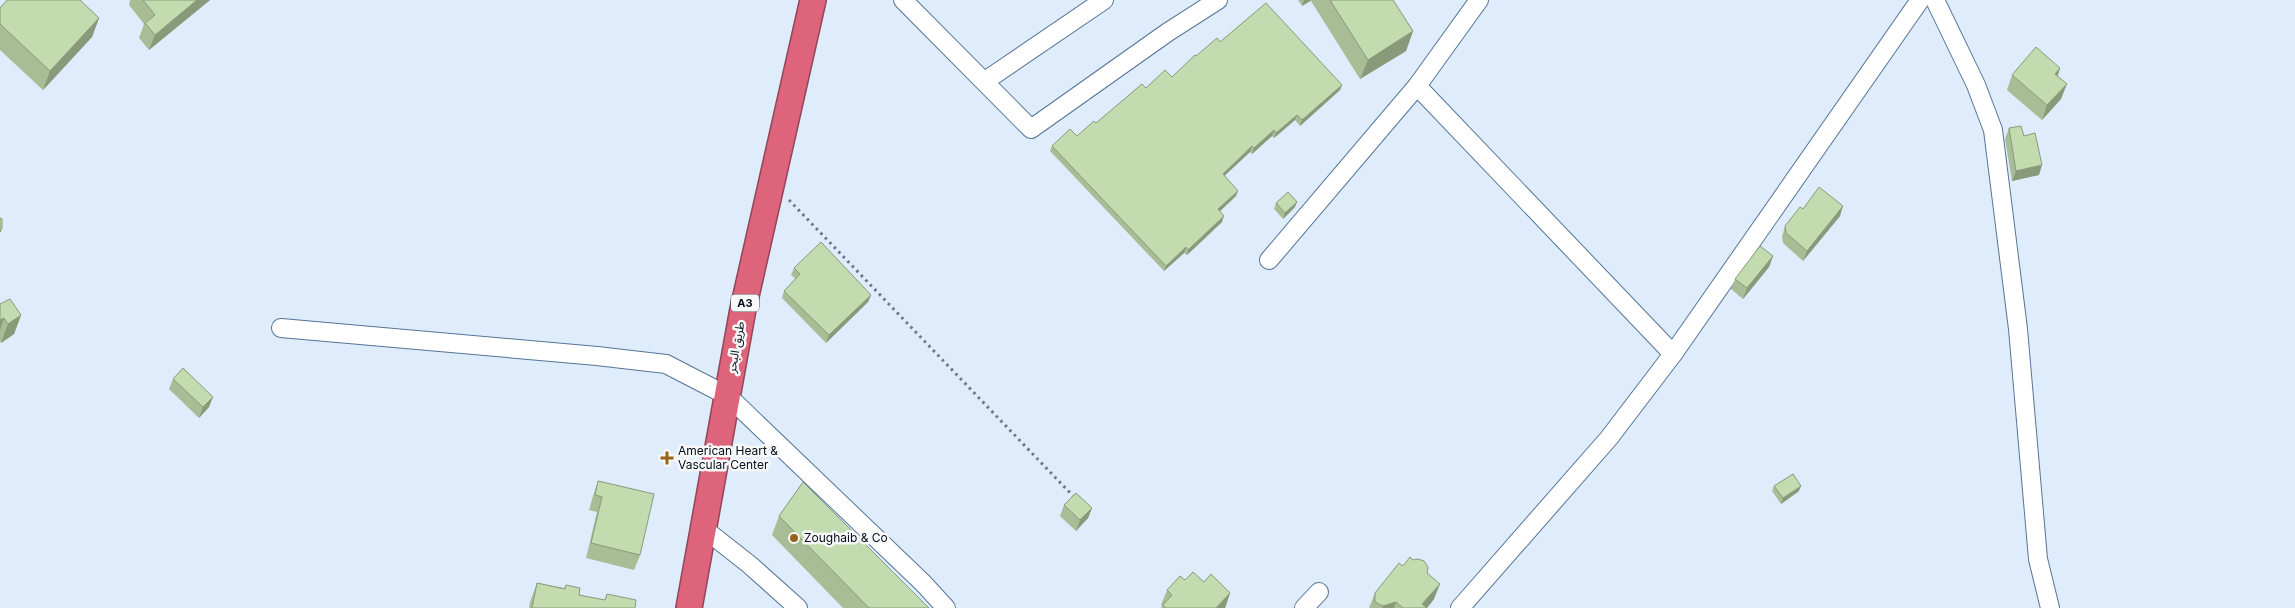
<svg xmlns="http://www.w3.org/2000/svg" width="2295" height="608" viewBox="0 0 2295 608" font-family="Inter,'Noto Sans Arabic',sans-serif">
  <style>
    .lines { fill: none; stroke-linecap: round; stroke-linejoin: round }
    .minor-casing { stroke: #557598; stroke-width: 20 }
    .highway-casing { stroke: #914659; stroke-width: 28 }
    .path { stroke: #6a7785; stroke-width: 3; stroke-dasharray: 2.5 4; stroke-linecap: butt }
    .minor { stroke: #fff; stroke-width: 18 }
    .highway { stroke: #dd647a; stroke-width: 25 }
    .wall { fill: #a8bd96 }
    .shaded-wall { fill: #889a7a }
    .building { fill: #c3dcaf; stroke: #889a7a }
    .poi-dot { fill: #966317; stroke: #f8f8f8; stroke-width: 2 }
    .labels { text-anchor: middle; stroke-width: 5; stroke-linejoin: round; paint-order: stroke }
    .shield { fill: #f8f8f8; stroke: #4c545d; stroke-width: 1 }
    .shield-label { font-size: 11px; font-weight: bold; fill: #030e1b }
    .street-label { font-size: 12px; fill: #030e1b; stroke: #f8f8f8 }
    .poi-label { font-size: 12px; fill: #030e1b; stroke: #f8f8f8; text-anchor: start }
  </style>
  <rect width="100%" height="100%" fill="#deecfc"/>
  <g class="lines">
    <defs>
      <g id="minor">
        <polyline points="903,0 1031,129 1168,32 1218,0"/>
        <polyline points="1935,0 1976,85 1993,130 2018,329 2038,559 2050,608"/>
        <polyline points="985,81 1104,0"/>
        <polyline points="1417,86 1673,354"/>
        <polyline points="1269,260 1417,86 1479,0"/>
        <polyline points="281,328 597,356 666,364 728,396 923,583 946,608"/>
        <polyline points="703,528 750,565 798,608"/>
        <polyline points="1304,608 1319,592"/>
        <polyline points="1460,608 1609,438 1673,354 1920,0"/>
      </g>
      <polyline id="highway" points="689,608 743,309 813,0"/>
    </defs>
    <use href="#minor" class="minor-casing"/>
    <use href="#highway" class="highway-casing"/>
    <polyline class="path" points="789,200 1075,498"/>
    <use href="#minor" class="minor"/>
    <use href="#highway" class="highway"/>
  </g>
  <g class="wall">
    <polygon points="130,0 210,0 149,50 139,38 144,24 129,5"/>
    <polygon points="1298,0 1393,0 1413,31 1406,51 1360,79 1311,1 1302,6"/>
    <polygon points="0,8 99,18 92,37 43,90 0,50"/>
    <polygon points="1220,42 1342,85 1340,90 1300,126 1295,120 1274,138 1272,136 1252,154 1250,152 1224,176 1236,196 1219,211 1222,222 1187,255 1184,253 1164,271 1050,151 1052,146 1077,136 1146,88 1172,77 1196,56"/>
    <polygon points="2060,68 2058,76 2061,99 2042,120 2007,90 2012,75"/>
    <polygon points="2009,128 2024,136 2039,175 2012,181 2005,139"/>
    <polygon points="1276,203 1295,207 1283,219 1274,209"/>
    <polygon points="1803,209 1840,216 1803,261 1783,243 1782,237 1785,226"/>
    <polygon points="1773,256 1769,267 1743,299 1731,289 1735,279"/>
    <polygon points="794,268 871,295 868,302 826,343 782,298 784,291 796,279 791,275"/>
    <polygon points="0,304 21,315 14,334 1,343 0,341"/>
    <polygon points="173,379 209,407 199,418 169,389"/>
    <polygon points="598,481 640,555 634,570 586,558 597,512 589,510 593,496"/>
    <polygon points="1774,486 1799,491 1781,504 1772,491"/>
    <polygon points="1064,505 1092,508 1088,518 1076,531 1060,516"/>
    <polygon points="779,516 929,608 843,608 772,535"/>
    <polygon points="1403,566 1427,573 1434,599 1427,608 1369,608 1375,593"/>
    <polygon points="1185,580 1204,582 1230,593 1225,608 1161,608 1162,606 1161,605 1167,590"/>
    <polygon points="537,583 564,588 566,585 579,595 605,600 607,594 635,608 529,608 530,602"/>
  </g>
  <g class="shaded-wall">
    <polygon points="197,0 210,0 149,50 155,35"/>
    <polygon points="1304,0 1311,0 1302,6"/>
    <polygon points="99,18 92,37 43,90 50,71"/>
    <polygon points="1413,31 1406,51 1360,79 1368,60"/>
    <polygon points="2060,68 2055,83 2055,74"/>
    <polygon points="2067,84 2061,99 2042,120 2047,105"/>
    <polygon points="1342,85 1340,90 1300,126 1302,120"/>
    <polygon points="1297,115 1295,120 1274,138 1276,133"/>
    <polygon points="1274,130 1272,136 1252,154 1254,148"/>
    <polygon points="1252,146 1250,152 1221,179 1223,174"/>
    <polygon points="2042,165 2039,175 2012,181 2016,171"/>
    <polygon points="1238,191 1236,196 1216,215 1218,209"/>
    <polygon points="1297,202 1295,207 1283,219 1285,213"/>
    <polygon points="1843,206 1840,216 1803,261 1807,251"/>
    <polygon points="1224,216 1222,222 1187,255 1188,250"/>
    <polygon points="1186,247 1184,253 1164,271 1166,266"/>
    <polygon points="1773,256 1769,267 1743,299 1747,288"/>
    <polygon points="871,295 868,302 826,343 829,335"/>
    <polygon points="21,315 14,334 1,343 8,324"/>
    <polygon points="4,318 0,330 0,320"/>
    <polygon points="213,397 209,407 199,418 203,407"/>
    <polygon points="1801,486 1799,491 1781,504 1783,498"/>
    <polygon points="1092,508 1088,518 1076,531 1080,520"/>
    <polygon points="1440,584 1434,599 1427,608 1422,604"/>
    <polygon points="1230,593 1225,608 1216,608"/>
    <polygon points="1396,602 1394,608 1382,608 1383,606"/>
  </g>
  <g class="building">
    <polygon points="7,0 80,0 99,18 50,71 0,24 0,8"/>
    <polygon points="143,0 197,0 155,35 145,23 155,15"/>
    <polygon points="1330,0 1393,0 1413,31 1368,60"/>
    <polygon points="1266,3 1342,85 1302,120 1297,115 1276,133 1274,130 1254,148 1252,146 1223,174 1238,191 1218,209 1224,216 1188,250 1186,247 1166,266 1052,146 1070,129 1077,136 1094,121 1096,123 1142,84 1146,88 1165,70 1172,77 1195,55 1196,56 1217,38 1220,42"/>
    <polygon points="2036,47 2060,68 2055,74 2067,84 2047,105 2012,75"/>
    <polygon points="2021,126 2024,136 2035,133 2042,165 2016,171 2009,128"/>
    <polygon points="1819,187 1843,206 1807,251 1786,233 1785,226 1800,207 1803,209"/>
    <polygon points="1288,192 1297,202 1285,213 1276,203"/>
    <polygon points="0,218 2,219 2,228 0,232"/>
    <polygon points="821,242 871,295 829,335 784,291 800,274 794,268"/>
    <polygon points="1760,246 1773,256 1747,288 1735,279"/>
    <polygon points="10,299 21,315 8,324 4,318 0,320 0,304"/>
    <polygon points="183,368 213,397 203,407 173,379"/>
    <polygon points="1793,474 1801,486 1783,498 1774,486"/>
    <polygon points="598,481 654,494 640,555 591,543 602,497 595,495"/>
    <polygon points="803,482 929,608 869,608 779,516"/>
    <polygon points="1076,493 1092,508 1080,520 1064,505"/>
    <polygon points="1410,557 1413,560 1418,559 1424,561 1428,567 1427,573 1440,584 1422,604 1427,608 1403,608 1396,602 1383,606 1375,602 1375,593 1399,563 1403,566"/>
    <polygon points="1193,572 1204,582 1211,574 1230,593 1216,608 1166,608 1163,605 1172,595 1167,590 1180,576 1185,580"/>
    <polygon points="537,583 565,589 566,585 580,588 579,595 605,600 607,594 636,600 635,608 532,608"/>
  </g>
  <g class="poi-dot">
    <path d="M664.5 450.5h5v5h5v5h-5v5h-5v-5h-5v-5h5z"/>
    <circle cx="794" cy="538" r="5"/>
  </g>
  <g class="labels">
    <rect class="shield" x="731" y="294.5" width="28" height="17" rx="4"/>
    <g class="shield-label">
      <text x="745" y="307">A3</text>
    </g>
    <g class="street-label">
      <text transform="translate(736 347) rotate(-80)" y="4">طريق البحر</text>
    </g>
    <g class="poi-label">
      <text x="678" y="455">American Heart &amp;<tspan x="678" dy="14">Vascular Center</tspan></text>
      <text x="804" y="542">Zoughaib &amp; Co</text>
    </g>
  </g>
</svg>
